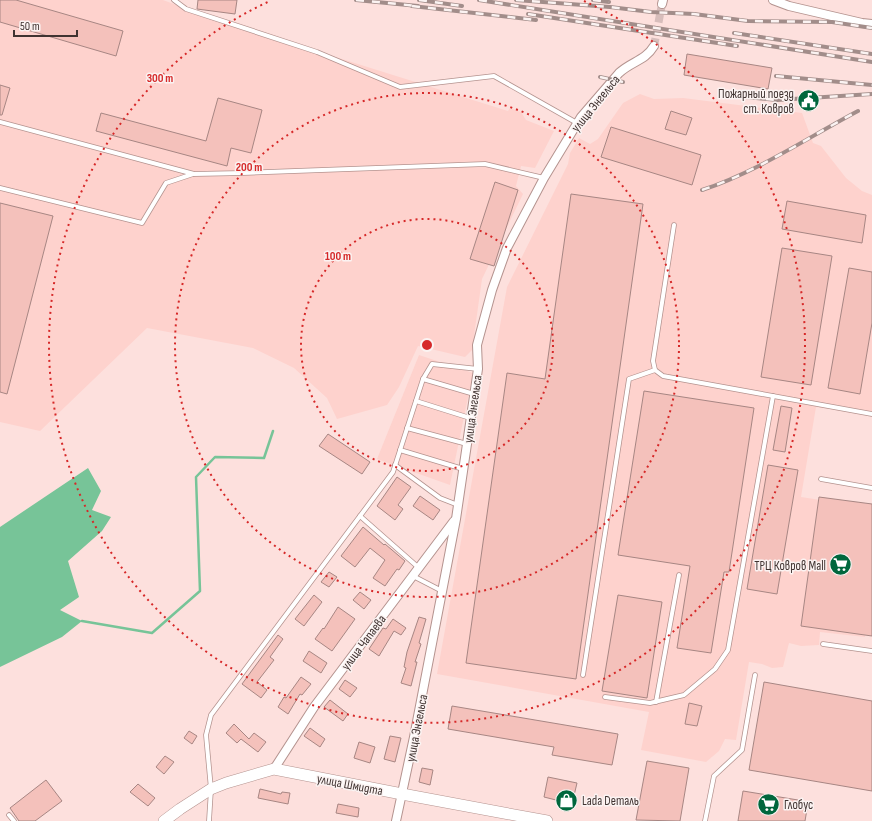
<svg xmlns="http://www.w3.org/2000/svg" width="872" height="821" viewBox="0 0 872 821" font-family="'Sofia Sans Condensed',sans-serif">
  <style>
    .built { fill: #fed2cd }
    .water { fill: #77c498 }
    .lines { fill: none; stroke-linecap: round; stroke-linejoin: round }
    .stream { stroke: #77c498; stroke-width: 2.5 }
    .building { fill: #f4c1bb; stroke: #a78683 }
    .minor-tunnel { stroke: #d7bdbb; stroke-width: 8; stroke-dasharray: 8 4; stroke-linecap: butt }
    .service-casing { stroke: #b4938f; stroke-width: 5.5 }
    .minor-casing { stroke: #b4938f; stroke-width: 10 }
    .secondary-casing { stroke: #b4938f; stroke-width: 12 }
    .service { stroke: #fff; stroke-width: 4 }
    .minor { stroke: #fff; stroke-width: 8 }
    .secondary { stroke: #fff; stroke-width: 11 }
    .rail-casing { stroke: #a28d8a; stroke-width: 4 }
    .rail { stroke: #fbf3f2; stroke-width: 2.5; stroke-dasharray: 8; stroke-linecap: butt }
    .ring { fill: none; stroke: #d62828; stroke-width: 2; stroke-dasharray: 2 4 }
    .labels { text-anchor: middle; stroke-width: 3; stroke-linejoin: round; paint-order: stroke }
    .poi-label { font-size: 13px; fill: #403331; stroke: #fbf3f2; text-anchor: end }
    .street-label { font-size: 13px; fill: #403331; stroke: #fbf3f2 }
    .centre { fill: #d62828; stroke: #fbf3f2; stroke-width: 2 }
    .ring-label { font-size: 12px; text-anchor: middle; font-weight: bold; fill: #d62828; stroke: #fbf3f2; stroke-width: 3; stroke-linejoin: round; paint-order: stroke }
  </style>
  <rect width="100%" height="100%" fill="#fde0dd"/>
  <g class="built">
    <polygon points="0,0 163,0 214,19 508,111 510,108 521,112 526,120 554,131 535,168 521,166 516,186 523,194 482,279 472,350 465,357 418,346 399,387 387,405 337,419 327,398 294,368 253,348 147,328 40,431 0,422"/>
    <polygon points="640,94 654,99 683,98 802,113 813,143 821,146 846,178 862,191 872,195 872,415 816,407 801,497 872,508 872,577 865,637 820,632 819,645 801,646 789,643 783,667 772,668 762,664 749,662 736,740 725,739 719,751 706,762 641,750 649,712 437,674 507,287 568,164 570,153 579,138 590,144 598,139 623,103"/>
    <polygon points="419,355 473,373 450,485 377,459"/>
  </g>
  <polygon class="water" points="88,468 101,491 92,510 111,517 102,531 68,561 79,597 60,610 82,621 62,637 0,667 0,527"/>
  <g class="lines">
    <polyline class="stream" points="82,621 152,633 200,591 196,477 215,457 264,458 273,431"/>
  </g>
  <g class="building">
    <polygon points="0,0 16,0 123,31 116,56 0,22"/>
    <polygon points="198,0 237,0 235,14 197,9"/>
    <polygon points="687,54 772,68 768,89 684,75"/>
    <polygon points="0,85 10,88 2,115 0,115"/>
    <polygon points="218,98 262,110 251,153 231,148 227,166 96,131 101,113 206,141"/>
    <polygon points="671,111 692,118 686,135 665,129"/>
    <polygon points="611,127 701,155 692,185 601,157"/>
    <polygon points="495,182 518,190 494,266 470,259"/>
    <polygon points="571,194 643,204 576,679 466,663 507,373 545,379"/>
    <polygon points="787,201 866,215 862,243 782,229"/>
    <polygon points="0,203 53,216 7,394 0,392"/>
    <polygon points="782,248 832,256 811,385 761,377"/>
    <polygon points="849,268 872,272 872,323 860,394 828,388"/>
    <polygon points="644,391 754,408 729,572 724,572 711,653 677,648 690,566 618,555"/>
    <polygon points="781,406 792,408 785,452 773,450"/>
    <polygon points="328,434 370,462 362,474 319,446"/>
    <polygon points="768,465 798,470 777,594 747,589"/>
    <polygon points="397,477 411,487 398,505 403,509 395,520 377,506"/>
    <polygon points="420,496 440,510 433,520 413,506"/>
    <polygon points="819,497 872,504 872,636 801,626"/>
    <polygon points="363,527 384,545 385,544 405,561 399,570 397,569 385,586 373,578 385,560 370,548 355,567 341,556"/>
    <polygon points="329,572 337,577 329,587 321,582"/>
    <polygon points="360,592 371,600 364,609 353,600"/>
    <polygon points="314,595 322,602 304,626 295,619"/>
    <polygon points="618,595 662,602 647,698 602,691"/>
    <polygon points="338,607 355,619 332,651 315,639 323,628 324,629"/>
    <polygon points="419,617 426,619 419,643 421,644 415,662 417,662 411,686 401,683 406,668 404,667 407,652"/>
    <polygon points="393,619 406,628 401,635 394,631 379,656 369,649 383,628 386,629"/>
    <polygon points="278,635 283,639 270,657 274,660 257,682 267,690 261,698 242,684"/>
    <polygon points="309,651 327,663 321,673 303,661"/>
    <polygon points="301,677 311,684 302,695 300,694 288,714 278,707 284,697 286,698"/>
    <polygon points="345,680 357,688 350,697 339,689"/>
    <polygon points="764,682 872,701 872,791 749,770"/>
    <polygon points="330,700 348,714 343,721 324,707"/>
    <polygon points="689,703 702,706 697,726 685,724"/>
    <polygon points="452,706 618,734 612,765 552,755 554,747 448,729"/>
    <polygon points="234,724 249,739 254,733 266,742 258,752 241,739 237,743 226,733"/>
    <polygon points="310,728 325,739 320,747 304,736"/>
    <polygon points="189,731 197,736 192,744 184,738"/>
    <polygon points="390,736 401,738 395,762 384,759"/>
    <polygon points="359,742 375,747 370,763 354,758"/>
    <polygon points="165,756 174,762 164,774 156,767"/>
    <polygon points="647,761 689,768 680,821 636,820"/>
    <polygon points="422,768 433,770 430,785 419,782"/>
    <polygon points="548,777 577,783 572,804 544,797"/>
    <polygon points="46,780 62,801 35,821 19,821 10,808"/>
    <polygon points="138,784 155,798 148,806 130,792"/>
    <polygon points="260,789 281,794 282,792 290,793 288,804 258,798"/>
    <polygon points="743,791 798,800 797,807 807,809 805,821 738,821"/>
    <polygon points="338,804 359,808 358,817 336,813"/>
  </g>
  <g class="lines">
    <polyline class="minor-tunnel" points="654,46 662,4"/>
    <defs>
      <g id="service">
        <polyline points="174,0 186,9 317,52 400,87 494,76 577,123"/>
        <polyline points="0,122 194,174 243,173 485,164 544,178"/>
        <polyline points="0,188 142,223 166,183 193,174"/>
        <polyline points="674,225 653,361 655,370 663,376 872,414"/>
        <polyline points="423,379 474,394"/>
        <polyline points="416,401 470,418"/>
        <polyline points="407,428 467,444"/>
        <polyline points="400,450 463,469"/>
        <polyline points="395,465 440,498 458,505"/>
        <polyline points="821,479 872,488"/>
        <polyline points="360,516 419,568"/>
        <polyline points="413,576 442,591"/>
        <polyline points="823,644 872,651"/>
        <polyline points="583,675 629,379 655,370"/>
        <polyline points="605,697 650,703 684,695 715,669 728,650 773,396"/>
        <polyline points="656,702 679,575"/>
        <polyline points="9,815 14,821"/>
        <polyline points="209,821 211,789 206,735 211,715 393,472 423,379 432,364 478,369"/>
        <polyline points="705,821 714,776 742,750 755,675"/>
      </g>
      <g id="minor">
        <polyline points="773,0 789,6 862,23 872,24"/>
        <polyline points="662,4 663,0"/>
        <polyline points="274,769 314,707 454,521"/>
        <path d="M396 821 414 737 456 519 478 369 477 345 492 290 507 248 544 178 581 117 619 73C632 61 645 61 654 46"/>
      </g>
      <polyline id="secondary" points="164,821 180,809 211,789 226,783 274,769 402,794 547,821"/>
    </defs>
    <use href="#service" class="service-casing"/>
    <use href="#minor" class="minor-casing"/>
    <use href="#secondary" class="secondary-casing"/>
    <use href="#service" class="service"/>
    <use href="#minor" class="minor"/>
    <use href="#secondary" class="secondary"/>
    <defs>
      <g id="rail">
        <polyline points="356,0 418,6"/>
        <polyline points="419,0 462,6"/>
        <polyline points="479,0 872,62"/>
        <polyline points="516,0 610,7 651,12 694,14 748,21 832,22 872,28"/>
        <polyline points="593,0 609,2"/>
        <polyline points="412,6 536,20"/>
        <polyline points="528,14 737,46"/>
        <polyline points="734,33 872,54"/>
        <polyline points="776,76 872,85"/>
        <polyline points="600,77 623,82"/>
        <polyline points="734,96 777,100 872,94"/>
        <path d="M702 190C757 172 807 138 858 111"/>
      </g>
    </defs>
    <use href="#rail" class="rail-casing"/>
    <use href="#rail" class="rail"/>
  </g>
  <g class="ring">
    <circle cx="427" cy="345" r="126"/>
    <circle cx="427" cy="345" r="252"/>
    <path d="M584 1A378 378 0 1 1 270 1"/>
  </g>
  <defs>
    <symbol id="civic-disc" viewBox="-11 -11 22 22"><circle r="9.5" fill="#00673d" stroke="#fbf3f2"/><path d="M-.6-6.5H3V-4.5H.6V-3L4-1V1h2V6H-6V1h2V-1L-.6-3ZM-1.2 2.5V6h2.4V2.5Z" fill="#fff"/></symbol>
    <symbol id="supermarket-disc" viewBox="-11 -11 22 22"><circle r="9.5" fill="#00673d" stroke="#fbf3f2"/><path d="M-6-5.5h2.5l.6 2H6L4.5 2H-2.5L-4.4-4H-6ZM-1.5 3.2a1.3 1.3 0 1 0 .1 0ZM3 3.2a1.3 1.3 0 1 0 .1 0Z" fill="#fff"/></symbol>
    <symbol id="shop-disc" viewBox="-11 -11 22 22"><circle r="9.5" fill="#00673d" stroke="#fbf3f2"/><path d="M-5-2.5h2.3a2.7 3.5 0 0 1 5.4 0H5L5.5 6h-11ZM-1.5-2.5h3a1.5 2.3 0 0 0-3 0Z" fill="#fff"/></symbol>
  </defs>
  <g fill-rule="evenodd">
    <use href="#civic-disc" x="796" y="88" width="25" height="25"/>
    <use href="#supermarket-disc" x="828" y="552" width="25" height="25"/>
    <use href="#shop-disc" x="554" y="788" width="25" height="25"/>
    <use href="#supermarket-disc" x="756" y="792" width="25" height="25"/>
  </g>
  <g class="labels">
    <g class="poi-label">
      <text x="794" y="98">Пожарный поезд<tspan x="794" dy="15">ст. Ковров</tspan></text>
      <text x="826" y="570">ТРЦ Ковров Mall</text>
      <text x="582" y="805" text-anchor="start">Lada Dеталь</text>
      <text x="784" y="809" text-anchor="start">Глобус</text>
    </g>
    <g class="street-label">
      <text transform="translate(595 103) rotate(-51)" y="5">улица Энгельса</text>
      <text transform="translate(472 409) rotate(-82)" y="5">улица Энгельса</text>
      <text transform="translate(363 642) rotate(-53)" y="5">улица Чапаева</text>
      <text transform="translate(416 728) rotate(-79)" y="5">улица Энгельса</text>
      <text transform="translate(350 784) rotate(11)" y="5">улица Шмидта</text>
    </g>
  </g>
  <circle cx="427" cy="345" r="6" class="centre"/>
  <g class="ring-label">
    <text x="160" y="82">300 m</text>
    <text x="249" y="171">200 m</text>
    <text x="338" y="260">100 m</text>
  </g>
  <path d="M14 30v6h63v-6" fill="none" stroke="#403331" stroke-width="2"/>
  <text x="20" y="30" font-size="12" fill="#403331" stroke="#fbf3f2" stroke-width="3" paint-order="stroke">50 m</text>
</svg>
